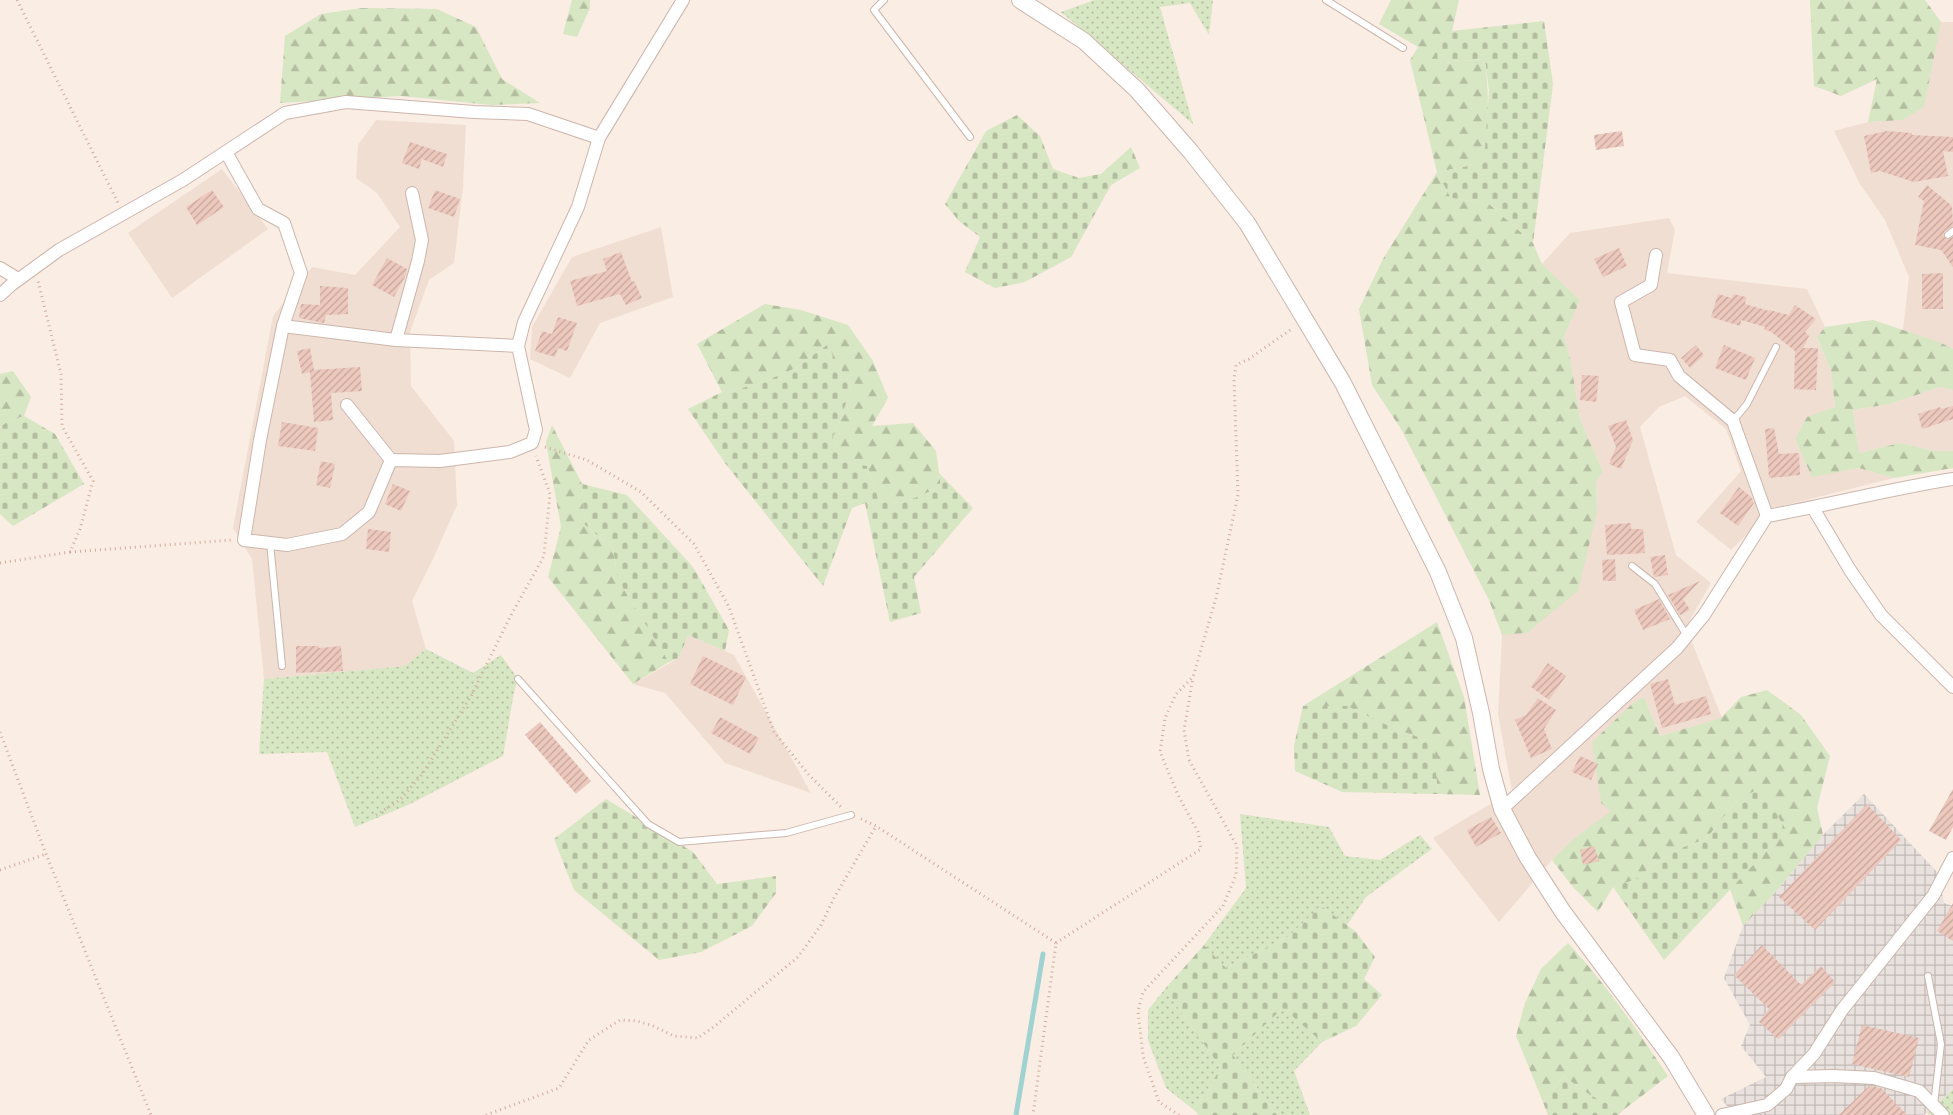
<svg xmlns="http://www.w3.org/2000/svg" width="1953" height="1115" viewBox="0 0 1953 1115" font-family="'Open Sans',sans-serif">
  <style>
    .residential { fill: #f1ded2 }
    .industrial { fill: url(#industrial-grid) }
    .grass { fill: url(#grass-dots) }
    .forest { fill: url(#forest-firs) }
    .cemetery { fill: url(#cemetery-stones) }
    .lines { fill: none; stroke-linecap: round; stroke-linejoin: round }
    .stream { stroke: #a1d2d2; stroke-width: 5 }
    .building { fill: url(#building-hatch) }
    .service-casing { stroke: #ccb6ad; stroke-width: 8 }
    .minor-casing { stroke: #ccb6ad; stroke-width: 14 }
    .tertiary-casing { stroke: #ccb6ad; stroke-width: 18 }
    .path { stroke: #d1aba0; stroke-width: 3; stroke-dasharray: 1 4; stroke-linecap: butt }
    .service { stroke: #fff; stroke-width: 6 }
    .minor { stroke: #fff; stroke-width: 12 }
    .tertiary { stroke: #fff; stroke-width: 16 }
  </style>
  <defs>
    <pattern id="industrial-grid" width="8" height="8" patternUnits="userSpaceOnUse" patternTransform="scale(1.25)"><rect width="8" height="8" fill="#e9e1dd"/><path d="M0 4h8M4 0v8" fill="none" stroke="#c1b9b5"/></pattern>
    <pattern id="grass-dots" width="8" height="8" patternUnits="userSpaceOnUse" patternTransform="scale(1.25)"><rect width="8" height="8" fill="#d7e6c3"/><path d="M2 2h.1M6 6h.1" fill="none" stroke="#b3bda0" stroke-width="1.8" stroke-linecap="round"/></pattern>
    <pattern id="forest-firs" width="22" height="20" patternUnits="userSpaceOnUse" patternTransform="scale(1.25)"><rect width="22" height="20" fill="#d7e6c3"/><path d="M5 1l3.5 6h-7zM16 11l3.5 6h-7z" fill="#b3bda0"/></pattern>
    <pattern id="cemetery-stones" width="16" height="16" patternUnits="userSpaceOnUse" patternTransform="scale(1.25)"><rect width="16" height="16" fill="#d7e6c3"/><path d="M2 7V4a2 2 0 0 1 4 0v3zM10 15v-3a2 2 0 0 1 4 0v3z" fill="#b3bda0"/></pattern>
    <pattern id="building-hatch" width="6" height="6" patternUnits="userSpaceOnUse" patternTransform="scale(1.25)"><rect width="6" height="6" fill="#edc8bd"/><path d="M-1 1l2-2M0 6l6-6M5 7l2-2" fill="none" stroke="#c4a59c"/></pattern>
  </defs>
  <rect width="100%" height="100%" fill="#faede3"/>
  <g class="residential">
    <polygon points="1941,22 1953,22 1953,349 1903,330 1909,277 1885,220 1860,184 1834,131 1868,122 1903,120 1923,107"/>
    <polygon points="376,120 466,125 463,187 454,263 429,280 410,332 411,386 454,441 457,505 433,559 412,601 426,649 405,666 264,679 252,559 233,528 273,316 312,267 355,275 400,227 377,193 356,178 358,145"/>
    <polygon points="222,169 268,229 172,298 128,233"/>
    <polygon points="1669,218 1675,230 1667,273 1807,289 1825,327 1817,338 1831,371 1835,408 1807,417 1795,439 1812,476 1859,468 1894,478 1774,508 1731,550 1696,522 1741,471 1726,429 1685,396 1659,407 1640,427 1676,555 1711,583 1686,627 1722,718 1660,736 1644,697 1600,792 1601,803 1612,811 1572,840 1552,860 1499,922 1433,838 1512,791 1498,714 1502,635 1527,633 1597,512 1596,481 1603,472 1580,419 1570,357 1564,337 1580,300 1542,264 1570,233"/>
    <polygon points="661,227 673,297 600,323 570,378 530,359 532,327 572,257"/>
    <polygon points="1940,387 1953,390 1953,451 1935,451 1900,443 1859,453 1853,410 1890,404"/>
    <polygon points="688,635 734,655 811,793 725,763 665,693 633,684 679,658"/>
  </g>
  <polygon class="industrial" points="1864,794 1937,872 1944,903 1953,906 1953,1089 1924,1115 1735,1115 1721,1099 1766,1077 1741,1046 1750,1025 1724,978 1743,926 1771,897 1823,835"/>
  <g class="grass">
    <polygon points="1095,0 1213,0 1209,35 1190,3 1160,7 1193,124 1061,12"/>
    <polygon points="426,649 473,673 501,655 518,679 514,692 503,756 408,805 355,827 327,752 259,754 264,679 405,666"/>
    <polygon points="1240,814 1329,827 1345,856 1380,860 1420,835 1432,849 1366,897 1347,925 1321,906 1288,937 1226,968 1204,945 1246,888"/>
    <polygon points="1165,989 1221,1068 1194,1110 1166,1088 1148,1040 1148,1010"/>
    <polygon points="1284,1007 1322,1042 1294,1071 1310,1115 1277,1115 1233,1055"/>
    <polygon points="1953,1089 1953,1115 1930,1115 1927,1113"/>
  </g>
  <g class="forest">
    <polygon points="572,0 590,0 590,8 577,37 563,34"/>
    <path d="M1391 0H1459L1452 31 1435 51 1441 63 1485 59C1489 94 1489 128 1484 163L1437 172 1451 198 1488 203 1533 243 1542 264 1580 300 1564 337 1570 357 1580 419 1603 472 1596 481 1597 512 1578 591 1527 633 1502 635 1489 600 1430 485 1401 429 1372 385 1359 309 1383 259 1437 172 1410 60 1418 47 1379 24Z"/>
    <polygon points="1810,0 1925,0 1941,22 1924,107 1903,120 1868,122 1877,79 1841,96 1814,86"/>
    <polygon points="361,8 437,9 476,27 502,79 540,103 491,105 401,96 280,103 285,36 321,14"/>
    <polygon points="765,304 801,310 848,325 873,361 888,398 872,426 913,423 936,451 941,487 902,503 879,501 867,466 841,461 833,437 852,388 827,345 796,368 756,385 722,392 697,344"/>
    <polygon points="1873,320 1939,342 1953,349 1953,390 1940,387 1890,404 1853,410 1859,453 1900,443 1935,451 1953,451 1953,468 1894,478 1859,468 1812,477 1795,439 1807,417 1835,407 1831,371 1817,337 1825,327"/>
    <polygon points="13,371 31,397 24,416 7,422 0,427 0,374"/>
    <polygon points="552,425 582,484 585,525 613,548 618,580 669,662 633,684 548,577 561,527 546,442"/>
    <polygon points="1437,622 1464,697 1480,795 1438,794 1432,742 1395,729 1303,706"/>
    <polygon points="1767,690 1801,715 1830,756 1817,808 1823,835 1771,897 1743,926 1730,889 1786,830 1737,801 1706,839 1673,851 1634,880 1613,887 1598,912 1572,886 1552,860 1572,840 1611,811 1601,803 1592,742 1632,704 1644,697 1660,736 1721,718 1741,697"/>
    <path d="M1568 943C1606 984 1637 1030 1668 1076L1622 1111 1590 1095 1563 1076 1543 1102 1516 1036 1525 1003 1541 969Z"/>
  </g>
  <g class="cemetery">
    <polygon points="1544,21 1553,84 1533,243 1488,203 1451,198 1437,172 1484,163 1489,91 1485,59 1440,63 1434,51 1452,31"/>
    <polygon points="1017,115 1040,136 1053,169 1079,178 1101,174 1131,147 1140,168 1111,185 1071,257 1025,282 995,288 965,272 980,237 959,221 945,204 986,131"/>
    <polygon points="827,345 852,388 833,437 841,461 867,466 879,501 902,503 941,487 939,473 973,508 914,577 921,613 890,622 865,503 852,508 823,586 725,463 688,409 722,392 756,385 796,368"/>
    <polygon points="24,416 55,434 84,484 13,526 0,514 0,427 7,422"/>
    <polygon points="582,484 627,495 693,567 729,630 725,651 688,635 679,658 669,662 618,580 613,548 585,525"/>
    <polygon points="1303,706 1347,706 1395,729 1433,742 1438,794 1342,792 1295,771 1294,746"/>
    <polygon points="1761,787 1786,830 1664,960 1613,887 1634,880 1673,851 1706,839 1737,801"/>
    <polygon points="606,799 693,852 717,884 776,876 776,893 752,926 701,952 659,960 574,890 554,839"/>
    <polygon points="1321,906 1355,931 1375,957 1364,979 1382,995 1356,1026 1322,1042 1283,1008 1233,1055 1277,1115 1199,1115 1194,1110 1221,1068 1165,989 1204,945 1226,968 1288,937"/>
    <polygon points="1563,1076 1590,1095 1622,1111 1619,1115 1548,1115 1543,1102"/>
  </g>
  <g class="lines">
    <polyline class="stream" points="1016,1115 1043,954"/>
  </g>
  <g class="building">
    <polygon points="1622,131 1624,146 1596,150 1594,135"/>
    <polygon points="1887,131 1912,133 1912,135 1953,137 1953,152 1943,151 1948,176 1914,182 1880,171 1871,173 1864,136"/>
    <polygon points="410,142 447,154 443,167 422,159 419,169 402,163"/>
    <polygon points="1927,185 1952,206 1953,226 1945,231 1943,235 1947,240 1953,237 1953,267 1941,250 1915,245 1924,201 1918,197"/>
    <polygon points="212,190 224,207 197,225 186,207"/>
    <polygon points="435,190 460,199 454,217 428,208"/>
    <polygon points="1619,248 1627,266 1603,277 1594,259"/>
    <polygon points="621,252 632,282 634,281 642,298 626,305 620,294 577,306 570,281 607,271 603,259"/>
    <polygon points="387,258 407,269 405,277 394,297 372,285"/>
    <polygon points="1943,273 1943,309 1922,309 1922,274"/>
    <polygon points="320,286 348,288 348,314 326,315 324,323 299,318 301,304 320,305"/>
    <polygon points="1718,294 1732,298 1733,294 1746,297 1745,304 1769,311 1769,310 1789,315 1795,305 1816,319 1805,332 1809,336 1803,348 1818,348 1816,390 1794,389 1795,351 1770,331 1764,330 1765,327 1741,320 1740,326 1711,317"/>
    <polygon points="558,317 577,323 567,351 558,348 555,357 535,351 542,331 552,334"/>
    <polygon points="1696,345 1704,355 1690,368 1681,358"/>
    <polygon points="1724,345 1755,358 1746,380 1715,368"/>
    <polygon points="310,348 314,370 360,367 362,391 331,393 333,420 314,422 310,372 302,374 297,351"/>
    <polygon points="1582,375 1599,376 1596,402 1580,400"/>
    <polygon points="1953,406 1953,419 1922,429 1918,414 1940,407 1941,409"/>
    <polygon points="1626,420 1633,440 1621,469 1609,464 1616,447 1608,426"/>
    <polygon points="282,422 318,428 315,451 278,446"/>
    <polygon points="1774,428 1779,454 1799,453 1800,475 1769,478 1765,429"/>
    <polygon points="321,461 335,464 330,488 316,485"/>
    <polygon points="393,484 410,491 401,511 385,504"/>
    <polygon points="1739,487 1751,497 1754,503 1738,526 1720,513"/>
    <polygon points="1631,523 1631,529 1643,529 1645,553 1607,555 1605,525"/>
    <polygon points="368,529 391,532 389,552 366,549"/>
    <polygon points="1665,555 1668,575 1654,577 1650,557"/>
    <polygon points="1615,559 1616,581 1603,581 1602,560"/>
    <polygon points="1700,581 1683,599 1690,610 1680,615 1668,595"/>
    <polygon points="1659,599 1670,619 1643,630 1634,610"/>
    <polygon points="296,646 319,646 319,648 341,646 343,671 296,673"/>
    <polygon points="703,656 746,677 733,705 690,684"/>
    <polygon points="1548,663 1566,676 1549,700 1531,687"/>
    <polygon points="1668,679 1675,705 1706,696 1711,714 1662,728 1650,684"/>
    <polygon points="1538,698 1556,710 1544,729 1552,749 1531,758 1515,720 1526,715"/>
    <polygon points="720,717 759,738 750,754 711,733"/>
    <polygon points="540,722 591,781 576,794 525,735"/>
    <polygon points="1580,756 1598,764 1591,780 1572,772"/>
    <polygon points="1953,789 1953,827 1946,840 1929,831"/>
    <polygon points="1867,804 1901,840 1815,930 1779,897"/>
    <polygon points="1491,817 1501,833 1476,847 1467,830"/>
    <polygon points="1594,846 1599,861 1583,865 1580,850"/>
    <polygon points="1953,903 1953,941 1937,931"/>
    <polygon points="1762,945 1801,985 1821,966 1835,982 1778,1039 1759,1022 1769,1009 1734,975"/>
    <polygon points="1862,1025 1919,1038 1909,1077 1852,1064"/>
    <polygon points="1869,1086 1881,1088 1907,1115 1839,1115"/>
  </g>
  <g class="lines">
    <defs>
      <g id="service">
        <polyline points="884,0 874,10 970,137"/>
        <polyline points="1326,0 1403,48"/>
        <polyline points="1948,235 1953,231"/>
        <polyline points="1733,421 1747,404 1776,347"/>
        <polyline points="270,543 282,666"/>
        <polyline points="1632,566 1655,584 1687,636"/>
        <polyline points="518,679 648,824 679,842 786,833 851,815"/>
        <polyline points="1928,976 1941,1044 1934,1105"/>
      </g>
      <g id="minor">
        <polyline points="226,152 258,209 284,223 301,273 283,326"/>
        <polyline points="1656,255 1651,285 1621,302 1635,355 1670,360 1679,376 1733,421 1767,516"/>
        <polyline points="0,268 18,279"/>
        <polyline points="0,295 11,285 59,250 183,180 285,113 346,102 474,112 528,114 599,138"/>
        <polyline points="396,340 418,261 422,240 412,193"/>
        <polyline points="518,346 396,340 283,326 260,440 244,540 287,545 342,534 369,512 391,460 440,461 510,452 532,443 536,430 518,346 524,322 578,207 599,138 683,0"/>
        <polyline points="347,405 391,460"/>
        <polyline points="1813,508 1850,570 1881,615 1953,687"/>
        <path d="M1502 809 1677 648 1704 615 1767 516C1829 505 1890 489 1953 479"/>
        <polyline points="1792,1077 1834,1076 1874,1078 1919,1091 1943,1115"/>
        <polyline points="1722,1115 1767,1105 1786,1089 1792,1077 1814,1054 1842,1010 1933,896 1953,858"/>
      </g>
      <polyline id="tertiary" points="1020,0 1084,41 1137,90 1191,152 1247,223 1343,383 1438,572 1464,638 1481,713 1491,769 1502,809 1528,858 1563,912 1671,1057 1706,1115"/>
    </defs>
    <use href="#service" class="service-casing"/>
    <use href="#minor" class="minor-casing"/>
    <use href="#tertiary" class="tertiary-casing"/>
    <g class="path">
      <polyline points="17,0 118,203"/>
      <polyline points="545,447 587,460 641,492 694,544 729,607 774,732 809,775 841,807"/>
      <polyline points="70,552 232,540"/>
      <polyline points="0,563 70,552 80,529 93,481 62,426 61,374 38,281"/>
      <polyline points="0,732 46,854 151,1115"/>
      <polyline points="376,815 400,800 423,773 471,696 510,617 544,556 550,494 536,456"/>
      <polyline points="861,819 876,826 1056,943 1033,1115"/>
      <polyline points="0,870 46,854"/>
      <polyline points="1056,943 1201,849 1198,832 1178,795 1160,752 1165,718 1176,694 1193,677 1216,598 1238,495 1234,379 1236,365 1249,359 1293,328"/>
      <polyline points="486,1115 559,1088 589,1040 620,1020 637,1021 651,1025 674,1036 698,1038 716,1025 798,957 821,925 834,898 876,826"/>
      <polyline points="1179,1115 1159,1102 1143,1056 1138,1011 1143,992 1223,906 1236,875 1237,846 1189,760 1184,730 1193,678"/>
    </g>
    <use href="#service" class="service"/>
    <use href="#minor" class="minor"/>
    <use href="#tertiary" class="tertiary"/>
  </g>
</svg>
